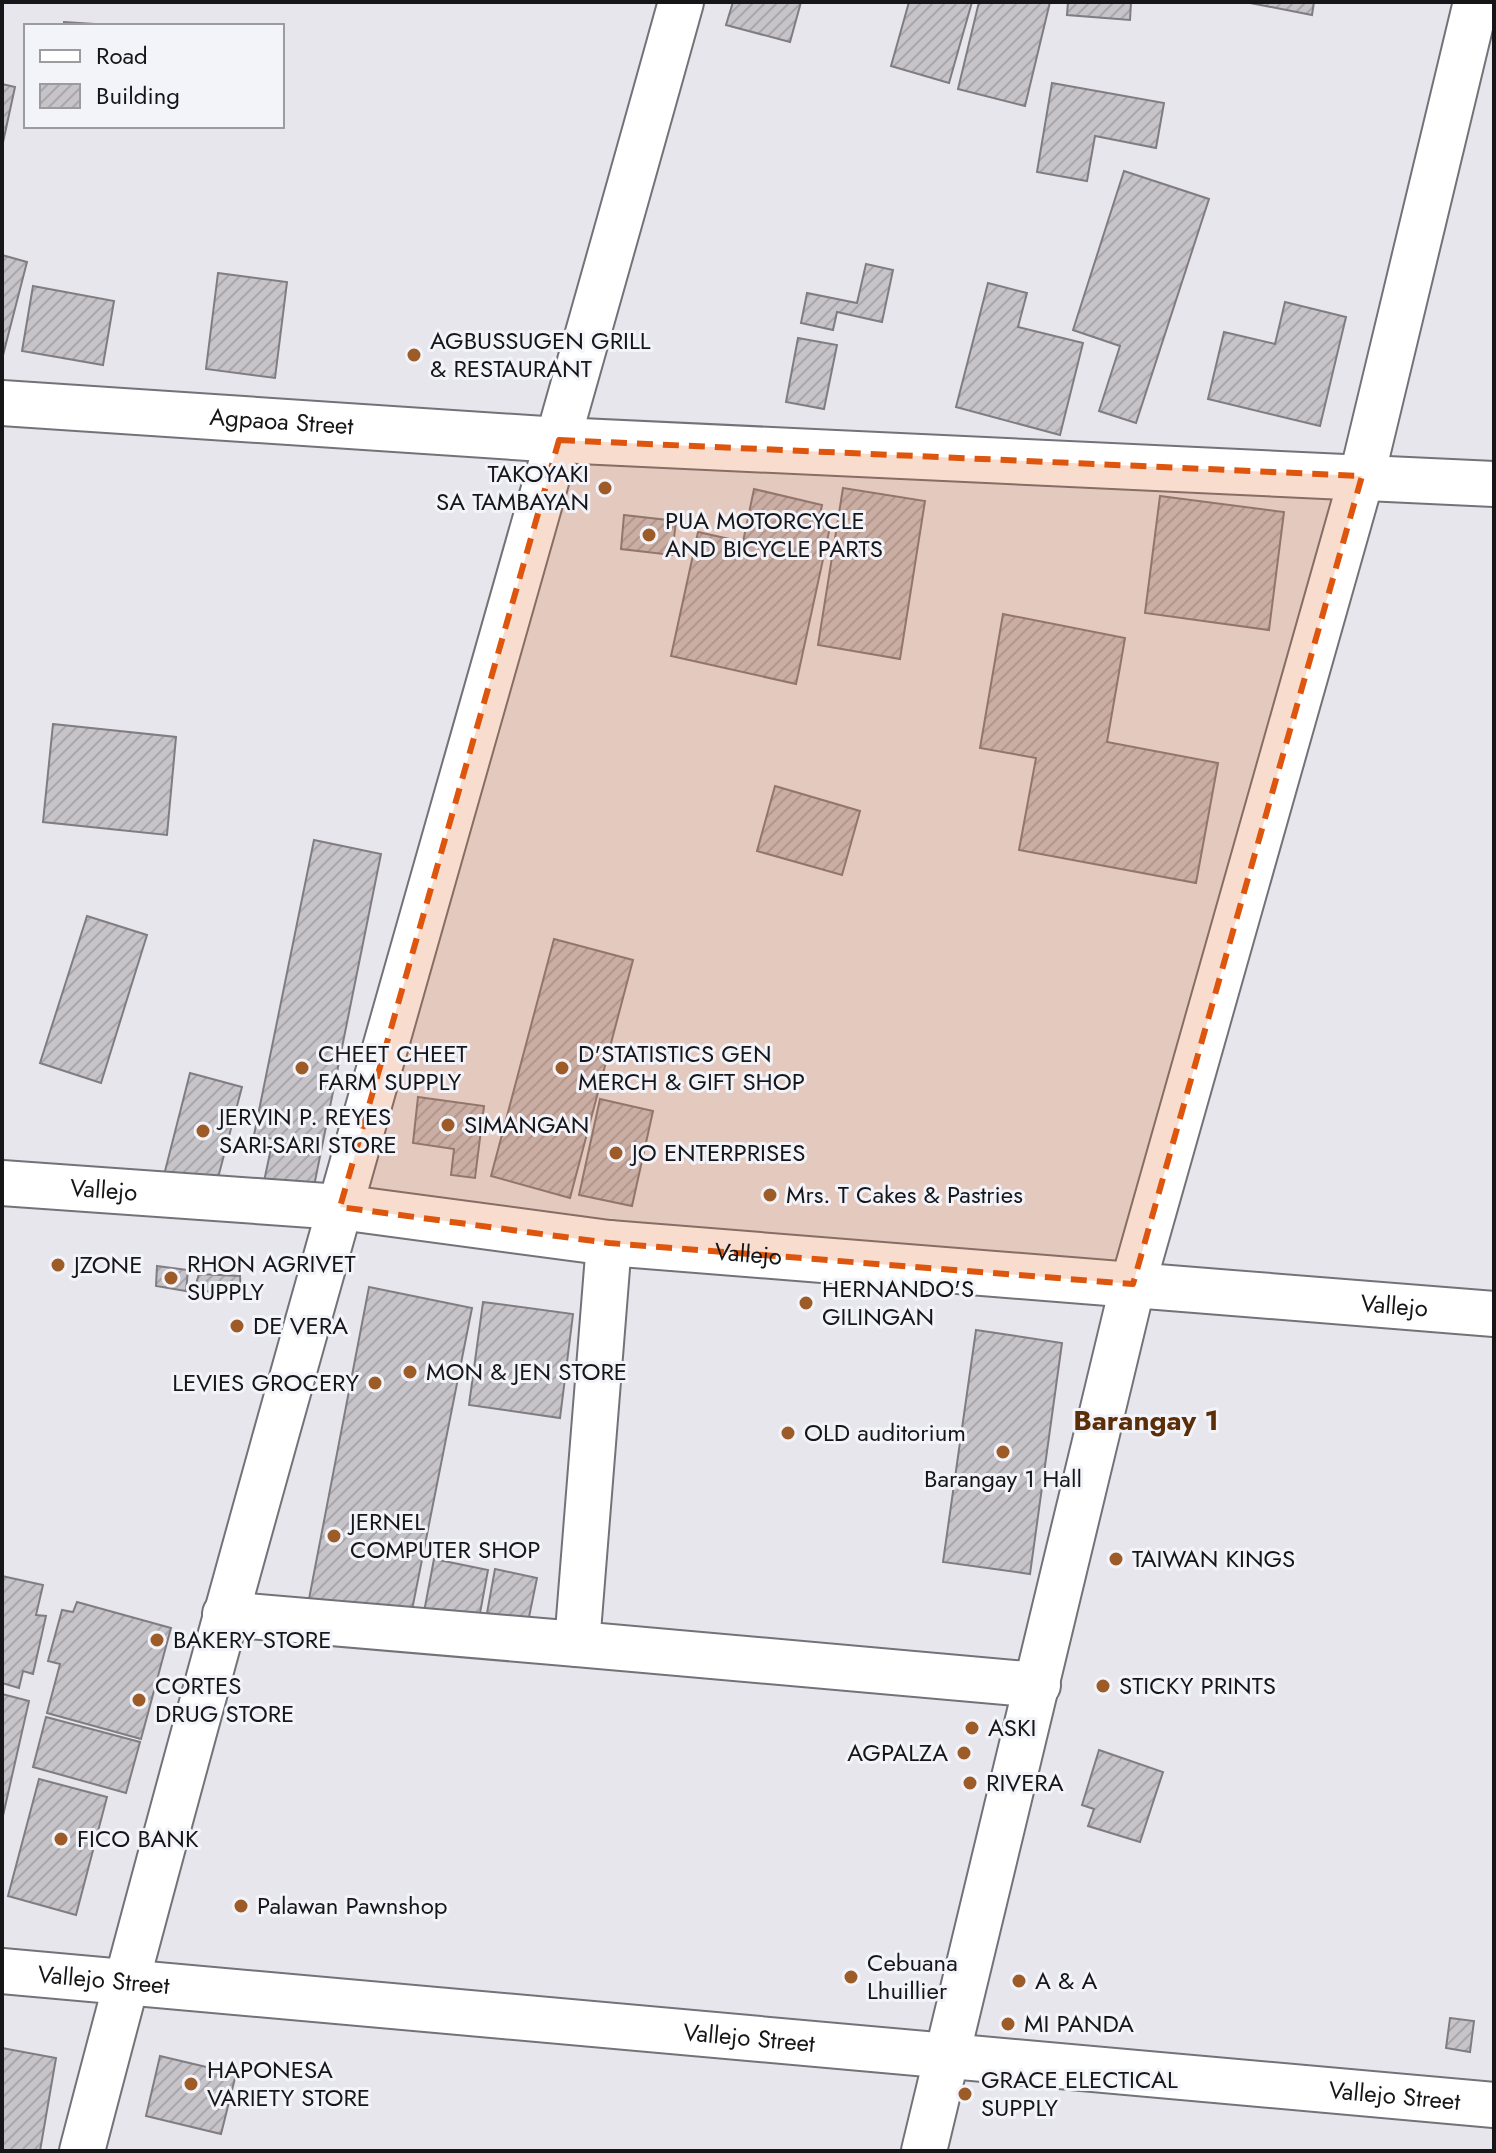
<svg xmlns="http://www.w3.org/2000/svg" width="1496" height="2153" viewBox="0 0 1496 2153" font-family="Jost,sans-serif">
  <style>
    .building { fill: url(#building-hatch); stroke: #807d82; stroke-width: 2 }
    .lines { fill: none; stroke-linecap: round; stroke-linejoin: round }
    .minor-casing { stroke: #727378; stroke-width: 48 }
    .minor { stroke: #fff; stroke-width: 44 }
    .marked { fill: #de560d; fill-opacity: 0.2; stroke: #de560d; stroke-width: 6; stroke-dasharray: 16 10; stroke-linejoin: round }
    .poi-dot { fill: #9c5b27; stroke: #f3f3fa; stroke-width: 3 }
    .labels { text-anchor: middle; stroke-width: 6; stroke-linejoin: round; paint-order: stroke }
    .poi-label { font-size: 24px; fill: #161619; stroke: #f3f3fa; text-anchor: start }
    .street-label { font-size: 24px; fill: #161619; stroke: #f3f3fa }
    .quarter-label { font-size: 28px; font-weight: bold; fill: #5a2e08; stroke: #f3f3fa }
  </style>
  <defs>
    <pattern id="building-hatch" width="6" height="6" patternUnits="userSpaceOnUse" patternTransform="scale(2)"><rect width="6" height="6" fill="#c6c3c9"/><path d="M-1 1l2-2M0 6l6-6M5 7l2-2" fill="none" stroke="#a9a7ac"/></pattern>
  </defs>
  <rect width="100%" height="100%" fill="#e6e6ec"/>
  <g class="building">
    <polygon points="733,2 801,2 790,42 726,25"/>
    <polygon points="909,2 972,2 949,83 891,66"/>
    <polygon points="979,2 1050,2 1025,106 958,89"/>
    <polygon points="1068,2 1131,2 1130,20 1067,15"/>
    <polygon points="1245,2 1314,2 1312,15"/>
    <polygon points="64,22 126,26 64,26"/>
    <polygon points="1052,83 1164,103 1156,148 1095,136 1087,181 1037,172"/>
    <polygon points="2,84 15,87 2,147"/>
    <polygon points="1124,171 1209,199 1136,423 1099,411 1120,346 1073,330"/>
    <polygon points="2,255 27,262 2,359"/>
    <polygon points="866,264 893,270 882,322 837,312 833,330 801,323 807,293 857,303"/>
    <polygon points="218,273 287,282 275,378 206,369"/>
    <polygon points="988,283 1027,293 1018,327 1083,343 1060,435 956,407"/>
    <polygon points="33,286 114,301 103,365 22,351"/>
    <polygon points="1285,302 1346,317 1320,426 1208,399 1224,332 1275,344"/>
    <polygon points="798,338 837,345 824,409 786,402"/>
    <polygon points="843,488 925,501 900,659 818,645"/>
    <polygon points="754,489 822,505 818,525 830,527 796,684 671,656 698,532 743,542"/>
    <polygon points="1160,496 1284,512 1269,630 1145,613"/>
    <polygon points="624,515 676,521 672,555 621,549"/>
    <polygon points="1003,614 1125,638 1107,742 1218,763 1196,883 1019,850 1036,758 980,748"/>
    <polygon points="53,724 176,737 167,835 43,822"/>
    <polygon points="775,786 860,811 842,875 757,851"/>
    <polygon points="314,840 381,854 312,1196 263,1186 273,1139 254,1135"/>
    <polygon points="87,916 147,935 101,1083 40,1063"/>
    <polygon points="554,939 633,960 570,1198 491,1176"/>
    <polygon points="190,1073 242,1087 215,1189 164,1175"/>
    <polygon points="418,1097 484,1106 475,1178 451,1175 454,1149 413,1143"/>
    <polygon points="600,1099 653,1111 632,1206 579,1195"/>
    <polygon points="157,1266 188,1270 186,1291 156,1286"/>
    <polygon points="199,1274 240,1276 241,1295 194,1290"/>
    <polygon points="369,1287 472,1308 410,1620 309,1599"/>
    <polygon points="483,1302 573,1314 560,1418 469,1405"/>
    <polygon points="976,1330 1062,1343 1030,1574 943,1562"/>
    <polygon points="434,1559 488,1570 478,1624 424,1612"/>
    <polygon points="495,1569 537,1578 528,1622 487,1613"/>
    <polygon points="2,1576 43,1585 36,1615 46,1616 33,1674 23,1671 19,1688 2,1683"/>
    <polygon points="77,1602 171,1628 141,1739 47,1713 60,1664 48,1661 62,1610 73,1612"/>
    <polygon points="2,1694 29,1701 2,1820"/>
    <polygon points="46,1717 140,1742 126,1793 33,1767"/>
    <polygon points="1099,1750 1163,1772 1140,1842 1088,1826 1094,1809 1082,1805"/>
    <polygon points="39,1779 107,1797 76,1915 8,1896"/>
    <polygon points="1450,2018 1474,2021 1470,2052 1446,2048"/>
    <polygon points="2,2048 56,2058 40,2151 2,2151"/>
    <polygon points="160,2056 236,2074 221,2134 146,2116"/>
  </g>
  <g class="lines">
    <defs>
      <g id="minor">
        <path id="s1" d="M2 403 559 440 1494 484"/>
        <path id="s2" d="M2 1183 340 1207 609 1243 1494 1314"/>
        <polyline points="609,1243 577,1644 1038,1685"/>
        <polyline points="225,1614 577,1644"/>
        <path id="s3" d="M2 1971 1494 2105"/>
        <path d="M82 2151C270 1431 482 718 681 2"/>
        <polyline points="924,2151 1133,1284 1362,476 1476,2"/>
      </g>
    </defs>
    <use href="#minor" class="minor-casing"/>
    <use href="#minor" class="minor"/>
  </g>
  <path class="marked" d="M559 440 1362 476 1133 1284 609 1243 340 1207Z"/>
  <g class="poi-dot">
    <circle cx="414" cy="355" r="8"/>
    <circle cx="605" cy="488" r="8"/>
    <circle cx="649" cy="535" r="8"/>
    <circle cx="302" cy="1068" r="8"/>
    <circle cx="562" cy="1068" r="8"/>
    <circle cx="448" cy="1125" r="8"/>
    <circle cx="203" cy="1131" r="8"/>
    <circle cx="616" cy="1153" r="8"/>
    <circle cx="770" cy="1195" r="8"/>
    <circle cx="58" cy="1265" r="8"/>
    <circle cx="171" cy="1278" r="8"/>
    <circle cx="806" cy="1303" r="8"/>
    <circle cx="237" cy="1326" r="8"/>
    <circle cx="410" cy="1372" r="8"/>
    <circle cx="375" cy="1383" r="8"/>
    <circle cx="788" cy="1433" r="8"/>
    <circle cx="1003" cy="1452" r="8"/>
    <circle cx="334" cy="1536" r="8"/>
    <circle cx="1116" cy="1559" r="8"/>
    <circle cx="157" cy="1640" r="8"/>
    <circle cx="1103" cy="1686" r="8"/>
    <circle cx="139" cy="1700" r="8"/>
    <circle cx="972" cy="1728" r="8"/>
    <circle cx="964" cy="1753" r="8"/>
    <circle cx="970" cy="1783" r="8"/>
    <circle cx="61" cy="1839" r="8"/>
    <circle cx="241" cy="1906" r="8"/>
    <circle cx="851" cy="1977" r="8"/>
    <circle cx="1019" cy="1981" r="8"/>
    <circle cx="1008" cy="2024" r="8"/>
    <circle cx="191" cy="2084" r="8"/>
    <circle cx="965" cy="2094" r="8"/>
  </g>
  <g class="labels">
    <g class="poi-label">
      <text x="430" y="349">AGBUSSUGEN GRILL<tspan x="430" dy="28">&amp; RESTAURANT</tspan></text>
      <text x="589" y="482" text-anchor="end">TAKOYAKI<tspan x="589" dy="28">SA TAMBAYAN</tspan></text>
      <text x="665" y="529">PUA MOTORCYCLE<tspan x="665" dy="28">AND BICYCLE PARTS</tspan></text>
      <text x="318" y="1062">CHEET CHEET<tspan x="318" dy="28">FARM SUPPLY</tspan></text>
      <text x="578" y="1062">D'STATISTICS GEN<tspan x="578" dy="28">MERCH &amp; GIFT SHOP</tspan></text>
      <text x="219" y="1125">JERVIN P. REYES<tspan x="219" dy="28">SARI-SARI STORE</tspan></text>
      <text x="464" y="1133">SIMANGAN</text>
      <text x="632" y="1161">JO ENTERPRISES</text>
      <text x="786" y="1203">Mrs. T Cakes &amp; Pastries</text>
      <text x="187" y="1272">RHON AGRIVET<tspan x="187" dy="28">SUPPLY</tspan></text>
      <text x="74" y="1273">JZONE</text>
      <text x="822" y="1297">HERNANDO'S<tspan x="822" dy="28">GILINGAN</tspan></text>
      <text x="253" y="1334">DE VERA</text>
      <text x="426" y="1380">MON &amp; JEN STORE</text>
      <text x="359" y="1391" text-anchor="end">LEVIES GROCERY</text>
      <text x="804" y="1441">OLD auditorium</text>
      <text x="1003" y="1487" text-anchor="middle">Barangay 1 Hall</text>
      <text x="350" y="1530">JERNEL<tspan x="350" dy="28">COMPUTER SHOP</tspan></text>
      <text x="1132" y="1567">TAIWAN KINGS</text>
      <text x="173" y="1648">BAKERY STORE</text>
      <text x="155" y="1694">CORTES<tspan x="155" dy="28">DRUG STORE</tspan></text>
      <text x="1119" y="1694">STICKY PRINTS</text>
      <text x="988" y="1736">ASKI</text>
      <text x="948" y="1761" text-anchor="end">AGPALZA</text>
      <text x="986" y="1791">RIVERA</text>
      <text x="77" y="1847">FICO BANK</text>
      <text x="257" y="1914">Palawan Pawnshop</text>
      <text x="867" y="1971">Cebuana<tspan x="867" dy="28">Lhuillier</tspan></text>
      <text x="1035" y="1989">A &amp; A</text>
      <text x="1024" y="2032">MI PANDA</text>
      <text x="207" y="2078">HAPONESA<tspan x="207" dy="28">VARIETY STORE</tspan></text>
      <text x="981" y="2088">GRACE ELECTICAL<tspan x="981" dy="28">SUPPLY</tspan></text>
    </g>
    <g class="street-label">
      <text dy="8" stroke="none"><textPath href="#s1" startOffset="280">Agpaoa Street</textPath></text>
      <text dy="8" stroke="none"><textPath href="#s2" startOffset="102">Vallejo</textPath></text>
      <text dy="8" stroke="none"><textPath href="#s2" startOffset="750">Vallejo</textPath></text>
      <text dy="8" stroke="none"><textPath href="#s2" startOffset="1398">Vallejo</textPath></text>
      <text dy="8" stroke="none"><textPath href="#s3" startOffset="102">Vallejo Street</textPath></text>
      <text dy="8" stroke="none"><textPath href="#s3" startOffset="750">Vallejo Street</textPath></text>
      <text dy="8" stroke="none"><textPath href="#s3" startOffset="1398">Vallejo Street</textPath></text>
    </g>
    <g class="quarter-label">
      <text x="1146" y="1430">Barangay 1</text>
    </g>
  </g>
  <rect width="1496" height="2153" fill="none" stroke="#161619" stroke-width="8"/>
  <rect x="24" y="24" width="260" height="104" fill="#f3f3fa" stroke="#9b9ba0" stroke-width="2"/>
  <rect x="40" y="50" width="40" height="12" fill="#ffffff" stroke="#9b9ba0" stroke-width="2"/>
  <text x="96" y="64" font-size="24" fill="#161619">Road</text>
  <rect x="40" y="84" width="40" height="24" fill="url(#building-hatch)" stroke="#9b9ba0" stroke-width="2"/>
  <text x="96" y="104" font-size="24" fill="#161619">Building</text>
</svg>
